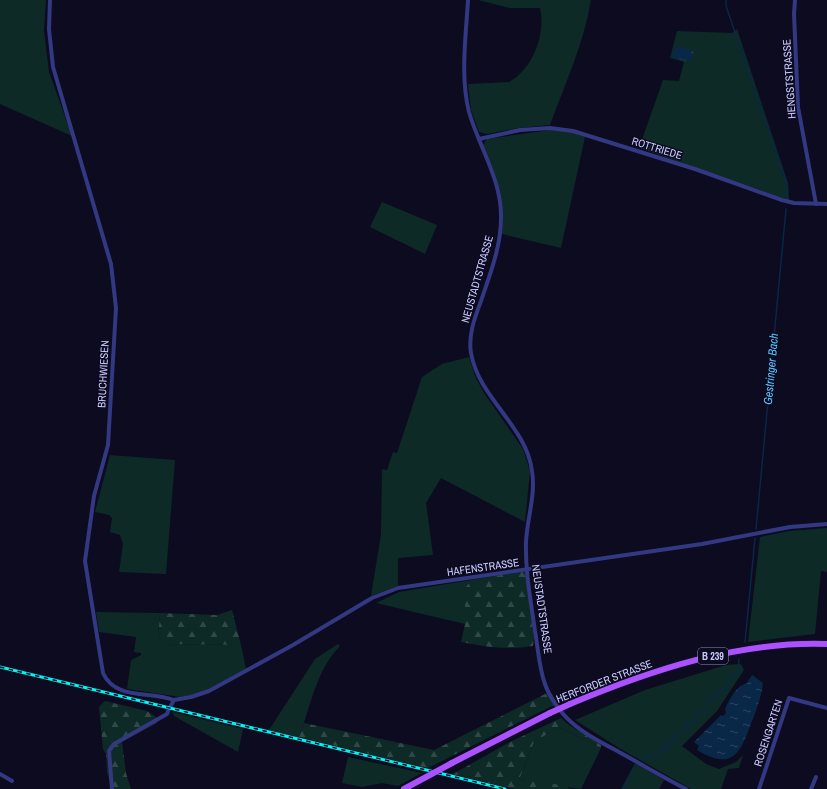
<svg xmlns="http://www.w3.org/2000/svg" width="827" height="789" viewBox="0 0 827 789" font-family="'Archivo Narrow',sans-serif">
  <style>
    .grass { fill: #0e2a26 }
    .forest { fill: url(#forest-firs) }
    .water { fill: url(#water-ripples) }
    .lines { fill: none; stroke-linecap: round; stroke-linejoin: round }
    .stream { stroke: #092746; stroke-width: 1.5 }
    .minor { stroke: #333882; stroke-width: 4 }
    .primary { stroke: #ab51ff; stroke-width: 6 }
    .rail-casing { stroke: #00f5f3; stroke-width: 3 }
    .rail { stroke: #0c0b20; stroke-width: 1.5; stroke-dasharray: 4.5; stroke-linecap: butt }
    .primary-bridge { stroke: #ab51ff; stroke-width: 6 }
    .labels { text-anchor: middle; stroke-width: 3; stroke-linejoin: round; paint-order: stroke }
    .shield { fill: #0c0b20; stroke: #9191bc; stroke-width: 1 }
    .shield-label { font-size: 10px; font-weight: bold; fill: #cacaff }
    .street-label { font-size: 11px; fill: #cacaff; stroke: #0c0b20 }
    .water-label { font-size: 12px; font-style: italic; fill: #58c4ff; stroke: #0c0b20 }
  </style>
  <defs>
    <pattern id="forest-firs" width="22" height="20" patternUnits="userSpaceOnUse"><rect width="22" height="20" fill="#0e2a26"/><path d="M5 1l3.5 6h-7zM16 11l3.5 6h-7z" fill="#304847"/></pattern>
    <pattern id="water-ripples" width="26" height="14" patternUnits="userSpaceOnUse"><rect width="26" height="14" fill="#092746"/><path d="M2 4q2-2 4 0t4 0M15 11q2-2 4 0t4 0" fill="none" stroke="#2c4562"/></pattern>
  </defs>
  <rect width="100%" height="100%" fill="#0c0b20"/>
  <g class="grass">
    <polygon points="0,0 46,0 44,31 49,72 72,136 0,104"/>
    <path d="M478 0H591C584 43 565 84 550 125L518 128 487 134 479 132 471 110 468 84 509 82C533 69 546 34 540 8H510Z"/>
    <polygon points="737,29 788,183 789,200 639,148 663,80 679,81 684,62 670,58 677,31 732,33"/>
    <path d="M550 130H566L585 137 561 248 502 234C506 199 497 176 483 145L487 139Z"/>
    <polygon points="382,202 437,225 425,254 370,227"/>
    <polygon points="469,357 475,376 484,393 523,449 530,471 525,522 441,478 426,503 433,555 398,558 398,586 371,596 381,534 382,469 387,470 393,452 397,453 422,377 442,364"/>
    <polygon points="110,455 175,460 166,574 119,572 123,544 120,535 110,532 112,518 109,515 95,512"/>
    <polygon points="827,528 827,572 821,571 815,634 748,642 760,537 789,531"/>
    <polygon points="471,580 465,588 465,624 376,603 399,592"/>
    <polygon points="96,612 160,613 158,639 164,644 241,645 246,669 207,690 190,696 180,697 127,689 131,660 141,655 141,653 134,652 136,637 99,632"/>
    <path d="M338 644 340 646C316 670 311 706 299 737L269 730 315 659Z"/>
    <polygon points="741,664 744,670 717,711 682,746 706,764 719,769 736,762 743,755 739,768 728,769 721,789 691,789 619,748 575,720 645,690 726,665"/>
    <polygon points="172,712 243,729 238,752 174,716"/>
    <polygon points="559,727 601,748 581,789 519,780 534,742"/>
    <polygon points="348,757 422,773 398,786 382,783 362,787 342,783"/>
    <polygon points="635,763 664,780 659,789 621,789"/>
  </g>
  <g class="forest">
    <path d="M526 571 534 638 533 646C508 650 486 647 461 642L465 624V588L471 580Z"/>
    <polygon points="232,610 241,645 164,644 158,639 160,613 217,615"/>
    <polygon points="547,693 554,705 428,768 299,737 304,723 434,750"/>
    <polygon points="105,701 147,711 156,717 157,723 122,742 126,773 131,789 112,789 107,772 106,754 103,749 99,707"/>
    <polygon points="561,718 569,725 601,745 601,748 559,727 534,742 519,780 563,785 571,789 514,789 453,774 512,741"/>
  </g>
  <g class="water">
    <polygon points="676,46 694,51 690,62 672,57"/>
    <path d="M752 675 763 683 762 690C759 703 755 714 750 726 739 758 729 769 697 750L699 746 694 742 721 715 723 716 726 713 725 709C730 698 736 686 747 683Z"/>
  </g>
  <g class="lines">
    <g class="stream">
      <polyline points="726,0 726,6 787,185 787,198"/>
      <polyline points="756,529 786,209"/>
      <polyline points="745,642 755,538"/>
      <path d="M641 759 645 756H662L661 749 667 751 669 749 667 742H676L674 735 677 733C681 731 687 733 689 727L686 725V722L695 723 696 721 694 716 700 712 705 713 707 710 706 702 711 698 714 700 715 697 719 696 720 689 725 690 730 678 738 673 739 659"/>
      <polyline points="623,789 636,765"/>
    </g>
    <g class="minor">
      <path d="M50 0 49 29 53 67 111 264 116 308 108 445 94 496 85 561 103 673C115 700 150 691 174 700"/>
      <path d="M468 0C466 36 460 76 469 112 479 147 502 180 501 218 501 247 490 274 481 301 475 317 468 335 471 353 479 399 526 425 532 471 536 494 527 519 526 542 525 572 531 602 535 631 538 648 539 668 545 684 549 696 560 712 570 721 584 734 602 743 619 752 641 764 663 777 686 789"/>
      <polyline points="795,0 794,14 798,107 816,204"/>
      <polyline points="479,139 520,130 550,128 573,131 695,169 782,200 794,203 827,204"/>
      <polyline points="170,707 174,700 191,697 209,691 293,645 372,598 398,588 702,544 790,527 827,524"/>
      <polyline points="0,774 12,781"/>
      <polyline points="112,789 109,751 114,744 167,714 169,709"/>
      <polyline points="759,789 789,698 827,708"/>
      <polyline points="811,789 816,777"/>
    </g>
    <g class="primary">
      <path d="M570 704C651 670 738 641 827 644"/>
      <polyline points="452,763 550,713"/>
    </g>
    <defs>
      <polyline id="rail" points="0,667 505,789"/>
    </defs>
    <use href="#rail" class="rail-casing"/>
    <use href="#rail" class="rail"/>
    <g class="primary-bridge">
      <polyline points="550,713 570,704"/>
      <polyline points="404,789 452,763"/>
    </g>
  </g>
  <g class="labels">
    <rect class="shield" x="698" y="648" width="30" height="16" rx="3"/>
    <g class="shield-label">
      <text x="713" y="660">B 239</text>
    </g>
    <g class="street-label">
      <text transform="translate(789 79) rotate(-94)" y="4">HENGSTSTRASSE</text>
      <text transform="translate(657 148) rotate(17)" y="4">ROTTRIEDE</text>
      <text transform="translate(477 279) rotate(-74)" y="4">NEUSTADTSTRASSE</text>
      <text transform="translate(103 374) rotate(-87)" y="4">BRUCHWIESEN</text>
      <text transform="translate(483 567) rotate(-8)" y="4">HAFENSTRASSE</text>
      <text transform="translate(542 609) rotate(82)" y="4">NEUSTADTSTRASSE</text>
      <text transform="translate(604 681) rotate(-21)" y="4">HERFORDER STRASSE</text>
      <text transform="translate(768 733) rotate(-72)" y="4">ROSENGARTEN</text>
    </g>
    <g class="water-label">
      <text transform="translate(771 369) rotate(-85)" y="4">Gestringer Bach</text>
    </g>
  </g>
</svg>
